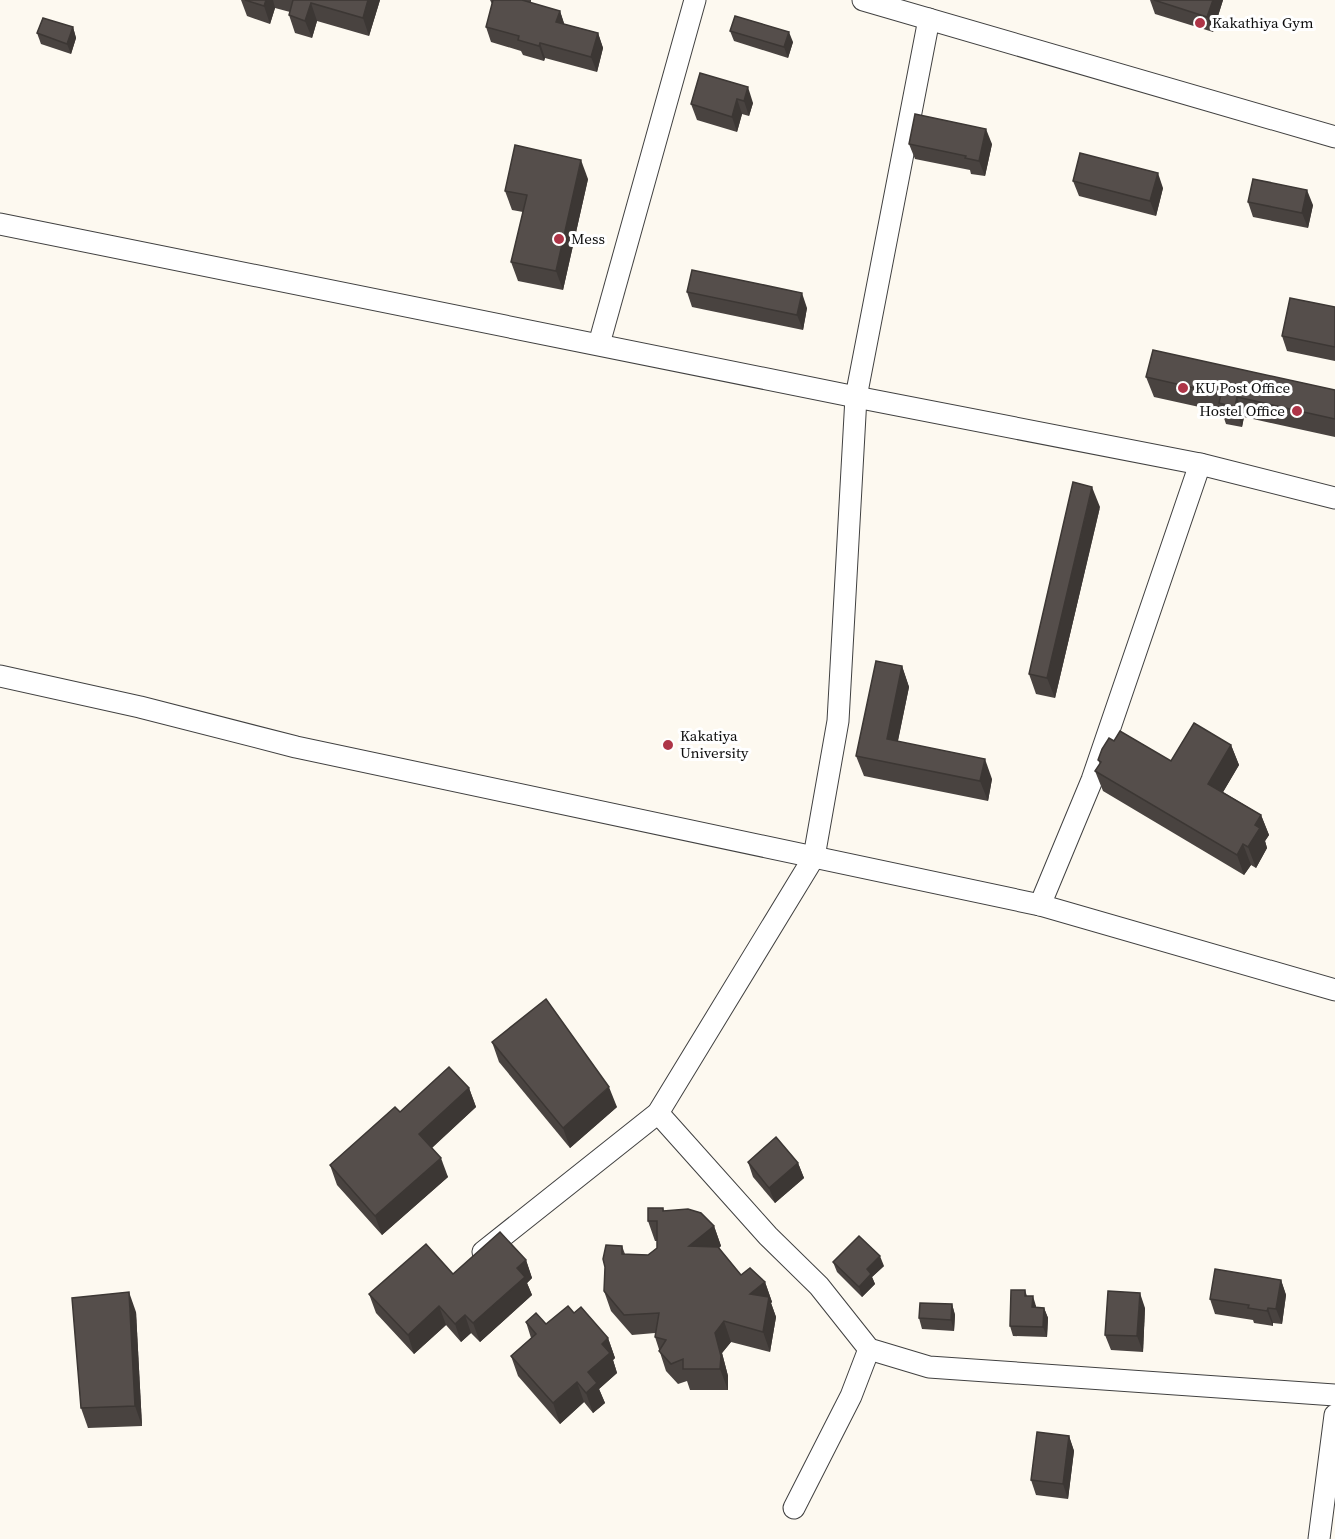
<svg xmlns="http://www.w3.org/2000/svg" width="1335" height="1539" viewBox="0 0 1335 1539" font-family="'Source Serif 4',serif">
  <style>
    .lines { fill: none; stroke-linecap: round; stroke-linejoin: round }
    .minor-casing { stroke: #414141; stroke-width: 23 }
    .minor { stroke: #fff; stroke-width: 21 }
    .wall { fill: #494340 }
    .shaded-wall { fill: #3c3734 }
    .building { fill: #554e4b; stroke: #3c3734; stroke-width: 1.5 }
    .poi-dot { fill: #ae3548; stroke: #fff; stroke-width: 2 }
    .labels { text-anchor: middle; stroke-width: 6; stroke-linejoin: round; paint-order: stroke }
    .poi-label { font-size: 15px; fill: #0e0e0e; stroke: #fff; text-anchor: start }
  </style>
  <rect width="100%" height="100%" fill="#fdf9f0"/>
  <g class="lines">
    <defs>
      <g id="minor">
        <polyline points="863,0 1335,137"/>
        <polyline points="0,224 856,397 1200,464 1335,498"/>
        <polyline points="599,344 695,0"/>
        <polyline points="0,676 140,707 296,747 1040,905 1335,990"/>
        <polyline points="1040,905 1092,780 1200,464"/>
        <polyline points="658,1113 768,1236 819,1286 869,1349 929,1367 1335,1395"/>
        <polyline points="483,1252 658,1113 814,857 838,721 856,397 929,19"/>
        <polyline points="794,1508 851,1396 869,1349"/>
        <polyline points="1319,1539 1335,1415"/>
      </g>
    </defs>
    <use href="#minor" class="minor-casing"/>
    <use href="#minor" class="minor"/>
  </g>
  <g class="wall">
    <polygon points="241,0 380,0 369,36 317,21 312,38 295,33 289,15 290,12 275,8 270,24 247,16"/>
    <polygon points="490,0 531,0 531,3 560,11 564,24 598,33 603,48 597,72 545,58 544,61 523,55 521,51 491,42 486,27 492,4"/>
    <polygon points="1150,0 1223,0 1213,32 1155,14"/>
    <polygon points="73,27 76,38 71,54 41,44 37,33"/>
    <polygon points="730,31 793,42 788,58 734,41"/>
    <polygon points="700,73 753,103 749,116 742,114 737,132 697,120 691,104"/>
    <polygon points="909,144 992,144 985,176 971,174 970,170 915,159"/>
    <polygon points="588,179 563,290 518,281 511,262 523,212 512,210 505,191"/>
    <polygon points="1073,181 1163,188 1156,216 1079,196"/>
    <polygon points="1248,202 1313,205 1308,228 1253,217"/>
    <polygon points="687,292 807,308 803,330 692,307"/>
    <polygon points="1335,307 1335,361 1287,351 1282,336"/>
    <polygon points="1146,377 1335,390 1335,437 1244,417 1242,427 1226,424 1222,412 1154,397"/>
    <polygon points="1100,507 1055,698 1036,694 1029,674"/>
    <polygon points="902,666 909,687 898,741 992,779 988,801 864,776 856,756"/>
    <polygon points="1114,741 1171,761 1231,745 1239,765 1223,792 1261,815 1269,835 1265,841 1267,848 1256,868 1251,865 1244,875 1103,791 1095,771 1100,764 1098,760"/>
    <polygon points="492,1042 617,1107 570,1148 499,1062"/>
    <polygon points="469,1088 476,1107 432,1148 448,1177 382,1235 337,1185 330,1165 400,1112"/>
    <polygon points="748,1162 798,1163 804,1178 775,1203 753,1177"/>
    <polygon points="663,1208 664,1211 714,1226 721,1246 719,1248 741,1275 765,1282 772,1302 771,1303 776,1317 770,1352 731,1342 722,1353 728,1376 728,1390 690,1390 687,1381 678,1384 666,1371 655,1337 655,1333 632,1335 611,1311 604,1291 622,1246 625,1254 648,1255 657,1248 657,1241 655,1241 648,1221"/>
    <polygon points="526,1260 532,1278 527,1283 532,1295 480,1342 471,1333 461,1342 446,1325 414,1354 376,1313 369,1294 453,1274"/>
    <polygon points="833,1262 884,1266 872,1277 875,1284 862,1297 837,1272"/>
    <polygon points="1281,1280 1286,1295 1282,1324 1273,1323 1273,1326 1254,1323 1253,1320 1215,1314 1210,1299"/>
    <polygon points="1025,1290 1027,1296 1036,1306 1036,1307 1044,1308 1048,1318 1047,1337 1013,1336 1010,1326"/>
    <polygon points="952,1304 955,1315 954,1331 922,1329 919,1318"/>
    <polygon points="1145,1308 1143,1352 1111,1350 1105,1335"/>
    <polygon points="136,1312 142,1426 88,1428 81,1408"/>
    <polygon points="574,1313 608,1338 615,1358 613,1360 617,1373 599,1389 605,1403 593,1413 584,1402 560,1424 518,1376 511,1356 531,1338 526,1322 546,1324"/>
    <polygon points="1069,1436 1074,1451 1068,1499 1036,1495 1031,1480"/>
  </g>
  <g class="shaded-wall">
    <polygon points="266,0 273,0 275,8 270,24 264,6"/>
    <polygon points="368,0 380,0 369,36 363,18"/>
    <polygon points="1213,0 1223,0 1213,32 1207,17"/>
    <polygon points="311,3 317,21 312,38 305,21"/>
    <polygon points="560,11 565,26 556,22"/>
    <polygon points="73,27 76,38 71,54 67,44"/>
    <polygon points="789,32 793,42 788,58 784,47"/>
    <polygon points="598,33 603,48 597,72 591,57"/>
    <polygon points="540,43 545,58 544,61 539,46"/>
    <polygon points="748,87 753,103 749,116 744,101"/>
    <polygon points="737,99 742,114 737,132 732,117"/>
    <polygon points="986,129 992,144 985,176 979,161"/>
    <polygon points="581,160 588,179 563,290 556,271"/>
    <polygon points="1158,173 1163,188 1156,216 1150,201"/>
    <polygon points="1307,190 1313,205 1308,228 1302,213"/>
    <polygon points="802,293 807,308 803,330 797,315"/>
    <polygon points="1237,397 1244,417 1242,427 1235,407"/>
    <polygon points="1092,487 1100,507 1055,698 1047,678"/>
    <polygon points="902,666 909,687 894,759 887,739"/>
    <polygon points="1231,745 1239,765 1216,804 1208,784"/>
    <polygon points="985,759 992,779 988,801 980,781"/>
    <polygon points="1261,815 1269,835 1265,841 1267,848 1256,868 1248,847 1255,825"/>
    <polygon points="1243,844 1251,865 1244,875 1237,855"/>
    <polygon points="609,1087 617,1107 570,1148 563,1128"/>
    <polygon points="469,1088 476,1107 426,1153 419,1134"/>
    <polygon points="441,1158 448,1177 382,1235 375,1216"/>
    <polygon points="798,1163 804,1178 775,1203 769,1188"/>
    <polygon points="714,1226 721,1246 696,1266 689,1246"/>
    <polygon points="880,1256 884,1266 872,1277 875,1284 862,1297 859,1287 867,1269"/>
    <polygon points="526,1260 532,1278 527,1283 532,1295 480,1342 473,1323 517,1268"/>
    <polygon points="1281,1280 1286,1295 1282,1324 1276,1309"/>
    <polygon points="765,1282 772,1302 771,1303 776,1317 770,1352 750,1294"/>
    <polygon points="129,1292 136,1312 142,1426 135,1406"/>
    <polygon points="1140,1293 1145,1308 1143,1352 1137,1336"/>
    <polygon points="1033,1296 1036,1306 1036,1317 1032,1307"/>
    <polygon points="952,1304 955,1315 954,1331 951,1320"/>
    <polygon points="439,1306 446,1325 414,1354 408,1335"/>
    <polygon points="1044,1308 1048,1318 1047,1337 1043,1327"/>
    <polygon points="1268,1308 1273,1323 1273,1326 1267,1311"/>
    <polygon points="465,1315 471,1333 461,1342 455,1324"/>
    <polygon points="724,1321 731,1342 722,1353 728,1376 728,1390 720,1369 715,1333"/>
    <polygon points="608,1338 615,1358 613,1360 617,1373 599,1389 605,1403 593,1413 586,1393 588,1372 602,1344"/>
    <polygon points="577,1382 584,1402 560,1424 553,1403"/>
    <polygon points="1069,1436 1074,1451 1068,1499 1063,1484"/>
  </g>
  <g class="building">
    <polygon points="245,0 266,0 264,6"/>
    <polygon points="293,0 368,0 363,18 311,3 305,21 289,15"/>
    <polygon points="493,0 522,0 560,11 556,22 598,33 591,57 540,43 539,46 518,40 519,36 486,27"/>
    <polygon points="1154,0 1213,0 1207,17"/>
    <polygon points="735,16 789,32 784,47 730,31"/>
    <polygon points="43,18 73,27 67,44 37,33"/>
    <polygon points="700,73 748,87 744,101 737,99 732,117 691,104"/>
    <polygon points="915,114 986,129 979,161 965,158 966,156 909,144"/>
    <polygon points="515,145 581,160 556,271 511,262 527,195 505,191"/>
    <polygon points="1080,153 1158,173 1150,201 1073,181"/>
    <polygon points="1253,179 1307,190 1302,213 1248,202"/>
    <polygon points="692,270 802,293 797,315 687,292"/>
    <polygon points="1290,298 1335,307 1335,347 1282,336"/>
    <polygon points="1153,350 1335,390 1335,419 1237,397 1235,407 1219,403 1221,394 1146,377"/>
    <polygon points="1073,482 1092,487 1047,678 1029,674"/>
    <polygon points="876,661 902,666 887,739 985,759 980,781 856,756"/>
    <polygon points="1194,723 1231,745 1208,784 1261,815 1255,825 1260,828 1248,847 1243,844 1237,855 1095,771 1101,762 1098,760 1102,749 1109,738 1114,741 1120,731 1171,761"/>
    <polygon points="546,999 609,1087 563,1128 492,1042"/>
    <polygon points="449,1067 469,1088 419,1134 441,1158 375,1216 330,1165 395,1107 400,1112"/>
    <polygon points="776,1137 798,1163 769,1188 748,1162"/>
    <polygon points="648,1208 663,1208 663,1211 688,1209 701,1213 714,1226 689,1246 718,1247 741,1275 750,1268 765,1282 750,1294 769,1297 763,1332 724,1321 715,1333 721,1356 720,1369 683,1369 683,1359 671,1364 659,1351 666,1340 655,1337 659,1313 624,1315 604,1291 605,1267 603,1259 606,1245 622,1246 622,1254 648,1255 657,1248 657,1221 648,1221"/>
    <polygon points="500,1232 526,1260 517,1268 525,1277 473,1323 465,1315 455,1324 439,1306 408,1335 369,1294 426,1244 453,1274"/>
    <polygon points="859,1236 880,1256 867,1269 871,1274 859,1287 833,1262"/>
    <polygon points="1215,1269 1281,1280 1276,1309 1268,1308 1267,1311 1248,1308 1249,1305 1210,1299"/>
    <polygon points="1011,1290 1025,1290 1025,1296 1033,1296 1032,1307 1044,1308 1043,1327 1010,1326"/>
    <polygon points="1108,1291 1140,1293 1137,1336 1105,1335"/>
    <polygon points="129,1292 135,1406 81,1408 72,1298"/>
    <polygon points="920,1303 952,1304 951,1320 919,1318"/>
    <polygon points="568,1306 574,1313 581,1307 608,1338 602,1344 610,1353 588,1372 597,1383 586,1393 577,1382 553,1403 511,1356 536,1334 526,1322 536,1313 546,1324"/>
    <polygon points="1037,1432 1069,1436 1063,1484 1031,1480"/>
  </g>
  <g class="poi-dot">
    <circle cx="1200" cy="23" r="6"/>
    <circle cx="559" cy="239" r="6"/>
    <circle cx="1183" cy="388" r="6"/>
    <circle cx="1297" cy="411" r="6"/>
    <circle cx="668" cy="745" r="6"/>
  </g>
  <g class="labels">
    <g class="poi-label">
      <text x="1212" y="28">Kakathiya Gym</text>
      <text x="571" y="244">Mess</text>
      <text x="1195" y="393">KU Post Office</text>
      <text x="1285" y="416" text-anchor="end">Hostel Office</text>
      <text x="680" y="741">Kakatiya<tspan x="680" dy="17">University</tspan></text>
    </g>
  </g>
</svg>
